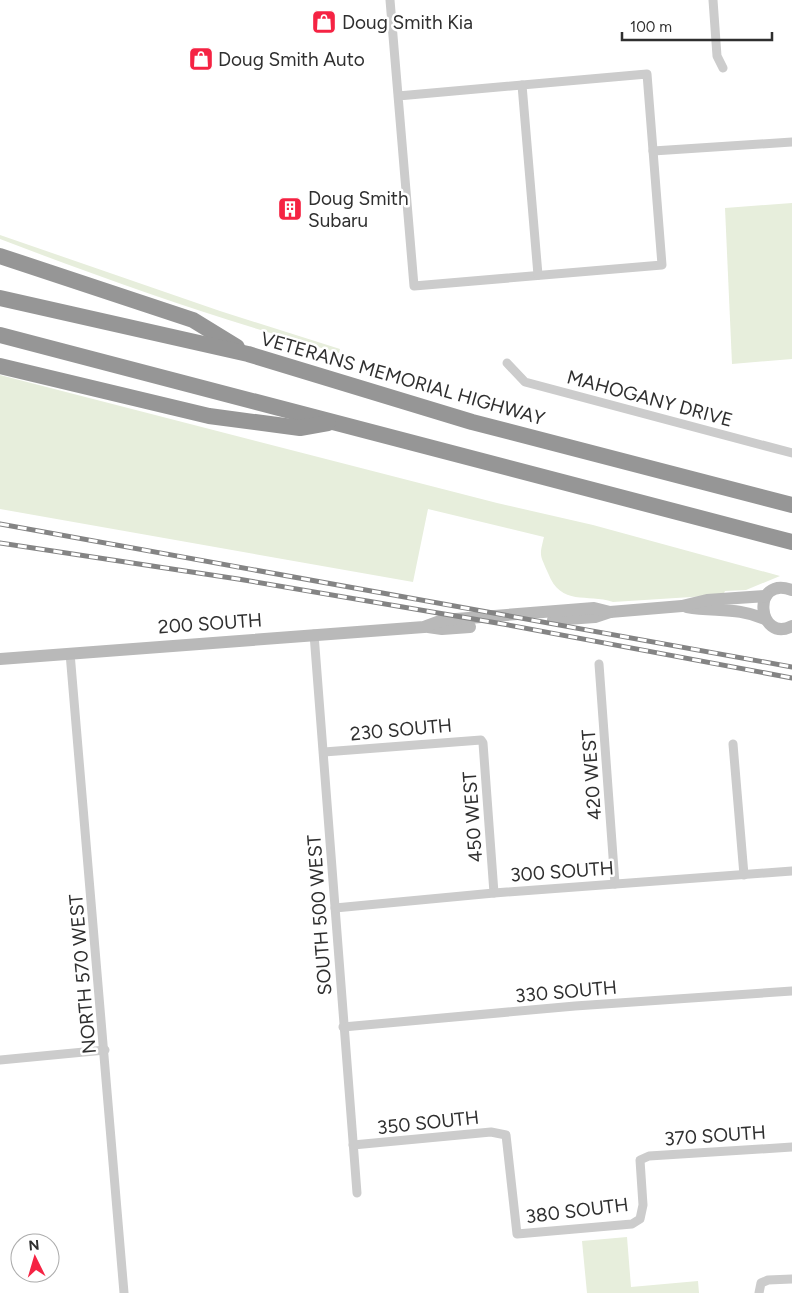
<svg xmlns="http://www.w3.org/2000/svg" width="792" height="1293" viewBox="0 0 792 1293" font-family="Figtree,sans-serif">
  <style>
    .green { fill: #e7eedc }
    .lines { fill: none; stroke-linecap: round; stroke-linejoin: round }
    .street { stroke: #ccc; stroke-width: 9 }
    .secondary { stroke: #b9b9b9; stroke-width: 12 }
    .highway { stroke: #969696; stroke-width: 16 }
    .rail-casing { stroke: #848484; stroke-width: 5 }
    .rail { stroke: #fff; stroke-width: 3; stroke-dasharray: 9; stroke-linecap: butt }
    .labels { text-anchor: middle; stroke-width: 5; stroke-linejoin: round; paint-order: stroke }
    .poi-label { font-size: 19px; fill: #2f2f2f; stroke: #fff; text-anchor: start }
    .street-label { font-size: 19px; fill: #2f2f2f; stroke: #fff }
  </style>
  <rect width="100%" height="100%" fill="#fff"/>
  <g class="green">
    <polygon points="792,203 792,359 732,364 725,208"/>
    <path d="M0 235 220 311 340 349 339 353C224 321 112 282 0 239Z"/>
    <path d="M0 375 497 503 593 525 780 576 746 590 725 591 723 595 613 602C587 593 561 607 548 573 540 554 539 557 544 537L428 509 413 582 0 509Z"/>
    <polygon points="627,1237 631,1287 698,1281 699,1293 587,1293 582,1241"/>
  </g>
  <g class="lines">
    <g class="street">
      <polyline points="390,0 414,286 662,265 647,74 398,96"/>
      <polyline points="713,0 717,56 723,68"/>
      <polyline points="522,85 538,275"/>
      <polyline points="653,151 792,142"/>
      <polyline points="507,363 525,382 792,453"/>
      <polyline points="314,634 357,1193"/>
      <polyline points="70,653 124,1293"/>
      <polyline points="599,664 615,884"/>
      <polyline points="733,744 744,875"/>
      <polyline points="324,752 481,740 483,743 494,893"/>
      <polyline points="335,908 494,893 792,871"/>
      <polyline points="343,1027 575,1006 792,991"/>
      <polyline points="0,1060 105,1050"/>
      <polyline points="353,1145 491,1132 506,1135 517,1234 632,1224 640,1219 643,1205 640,1160 649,1156 792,1147"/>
      <polyline points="759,1293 761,1283 768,1280 792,1279"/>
    </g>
    <g class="secondary">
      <path d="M792 590C750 575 758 644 792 626"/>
      <path d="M687 607C715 612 738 607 765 619"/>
      <polyline points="553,620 595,617 610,612 682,606 707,600 766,596"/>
      <polyline points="428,627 442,629 470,627"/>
      <polyline points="0,659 424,627 443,620 594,608 610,612"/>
    </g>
    <g class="highway">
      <polyline points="0,256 193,320 237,347"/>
      <polyline points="0,298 248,354 472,422 792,505"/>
      <polyline points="0,335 792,542"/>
      <polyline points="0,366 209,416 300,428 328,423"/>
    </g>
    <defs>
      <g id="rail">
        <polyline points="0,524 792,667"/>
        <polyline points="0,543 238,579 503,624 792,678"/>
      </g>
    </defs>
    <use href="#rail" class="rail-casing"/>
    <use href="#rail" class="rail"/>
  </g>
  <defs>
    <symbol id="shop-square" viewBox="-11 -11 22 22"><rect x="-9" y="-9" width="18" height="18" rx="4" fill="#f52343" stroke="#fff"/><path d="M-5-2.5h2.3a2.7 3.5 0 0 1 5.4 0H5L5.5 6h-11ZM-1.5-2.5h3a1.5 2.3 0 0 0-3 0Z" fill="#fff"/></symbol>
    <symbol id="building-square" viewBox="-11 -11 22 22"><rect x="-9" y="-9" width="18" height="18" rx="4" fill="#f52343" stroke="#fff"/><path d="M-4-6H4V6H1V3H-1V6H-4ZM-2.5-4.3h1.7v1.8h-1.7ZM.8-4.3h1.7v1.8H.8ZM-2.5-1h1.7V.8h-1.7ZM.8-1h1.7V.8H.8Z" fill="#fff"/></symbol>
  </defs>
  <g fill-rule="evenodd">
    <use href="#shop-square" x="310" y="8" width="28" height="28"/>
    <use href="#shop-square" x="187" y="45" width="28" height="28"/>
    <use href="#building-square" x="276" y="195" width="28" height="28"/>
  </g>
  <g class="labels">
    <g class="poi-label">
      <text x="342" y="29">Doug Smith Kia</text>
      <text x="218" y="66">Doug Smith Auto</text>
      <text x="308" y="205">Doug Smith<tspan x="308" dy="22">Subaru</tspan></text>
    </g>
    <g class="street-label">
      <text transform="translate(403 378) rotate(16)" y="7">VETERANS MEMORIAL HIGHWAY</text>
      <text transform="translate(650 398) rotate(15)" y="7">MAHOGANY DRIVE</text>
      <text transform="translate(210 623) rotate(-4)" y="7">200 SOUTH</text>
      <text transform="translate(401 729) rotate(-5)" y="7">230 SOUTH</text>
      <text transform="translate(591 775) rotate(-94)" y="7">420 WEST</text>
      <text transform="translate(472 817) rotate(-94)" y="7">450 WEST</text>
      <text transform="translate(562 871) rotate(-4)" y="7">300 SOUTH</text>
      <text transform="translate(319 915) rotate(-94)" y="7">SOUTH 500 WEST</text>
      <text transform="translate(82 974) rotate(-95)" y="7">NORTH 570 WEST</text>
      <text transform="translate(566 991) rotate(-5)" y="7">330 SOUTH</text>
      <text transform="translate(428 1122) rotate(-6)" y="7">350 SOUTH</text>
      <text transform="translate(715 1135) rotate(-4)" y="7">370 SOUTH</text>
      <text transform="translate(577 1210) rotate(-7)" y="7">380 SOUTH</text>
    </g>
  </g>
  <g transform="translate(35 1258) rotate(355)"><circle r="24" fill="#ffffff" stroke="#acacac"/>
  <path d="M0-4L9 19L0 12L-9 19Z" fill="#f52343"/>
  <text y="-8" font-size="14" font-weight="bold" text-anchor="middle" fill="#2f2f2f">N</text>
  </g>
  <path d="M622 32v8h150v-8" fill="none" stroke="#2f2f2f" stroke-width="2.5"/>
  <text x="630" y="32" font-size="15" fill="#2f2f2f" stroke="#ffffff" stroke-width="4" paint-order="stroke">100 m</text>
</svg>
